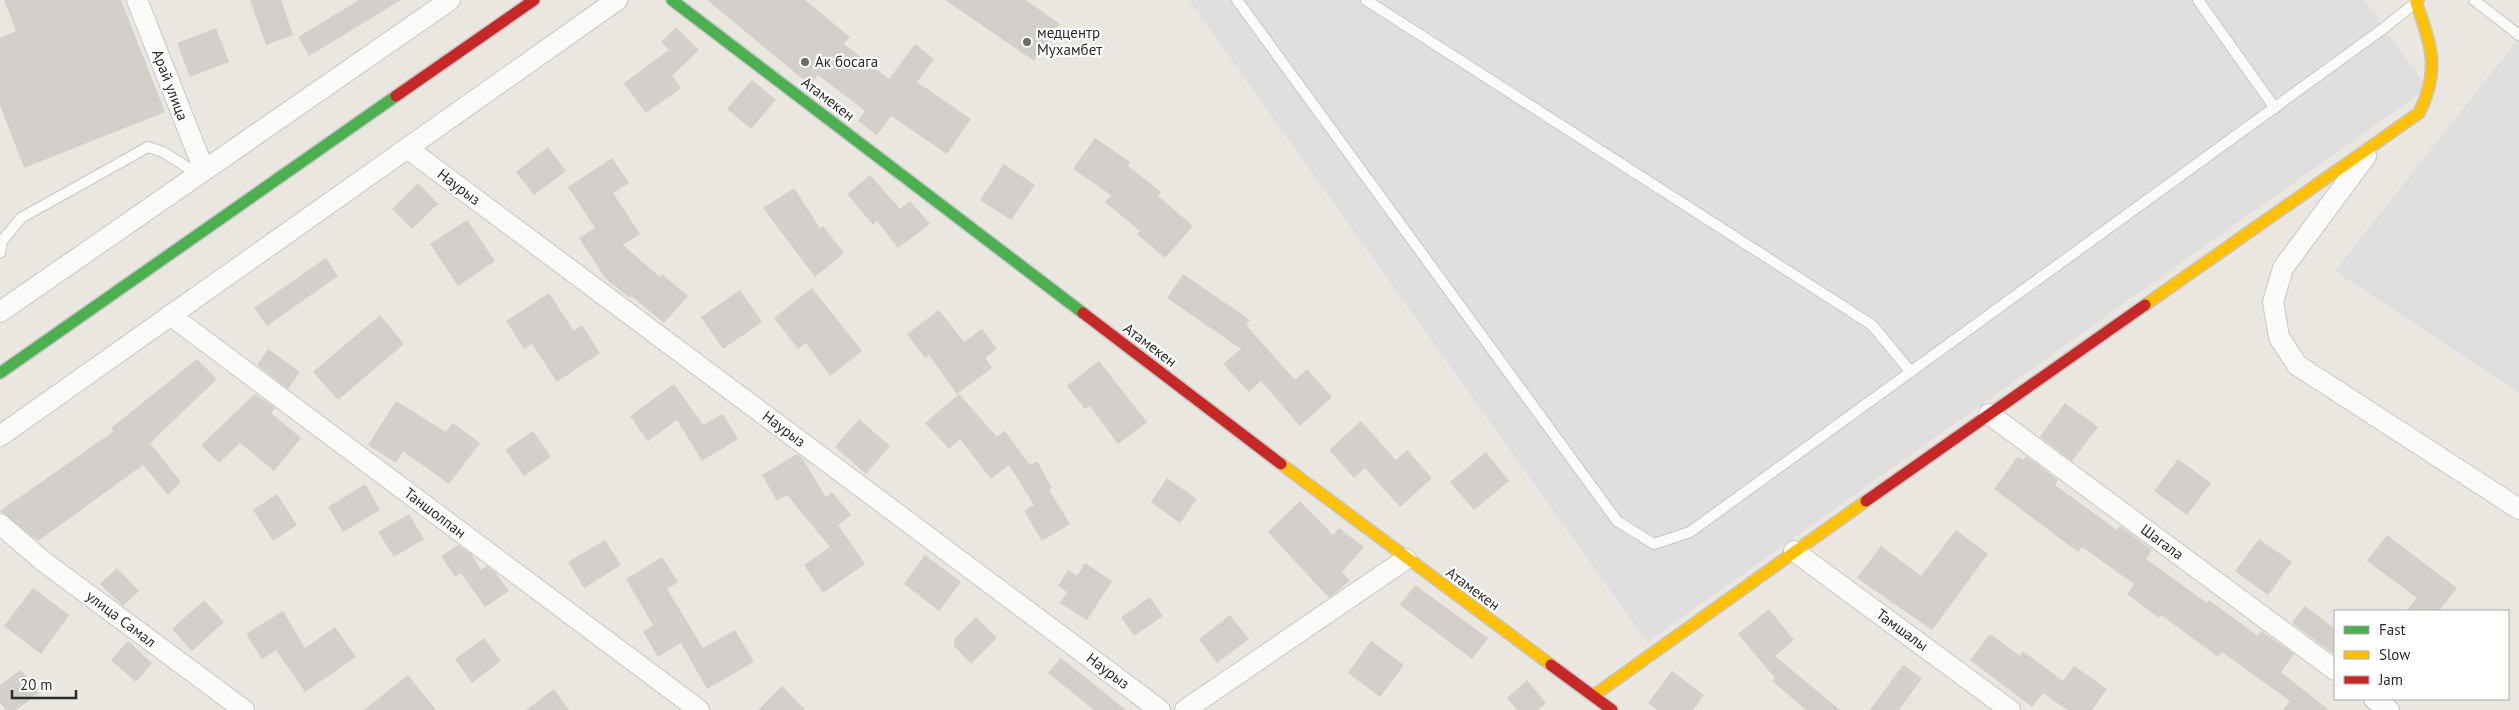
<svg xmlns="http://www.w3.org/2000/svg" width="2519" height="710" viewBox="0 0 2519 710" font-family="'PT Sans',sans-serif">
  <style>
    .industrial { fill: #e0dedf }
    .building { fill: #d3d0cb }
    .lines { fill: none; stroke-linecap: round; stroke-linejoin: round }
    .lane-casing { stroke: #c7c6c6; stroke-width: 12 }
    .street-casing { stroke: #c7c6c6; stroke-width: 22 }
    .fast-casing { stroke: #c7c6c6; stroke-width: 14 }
    .slow-casing { stroke: #c7c6c6; stroke-width: 14 }
    .jam-casing { stroke: #c7c6c6; stroke-width: 14 }
    .lane { stroke: #fcfbfa; stroke-width: 10 }
    .street { stroke: #fcfbfa; stroke-width: 20 }
    .fast { stroke: #4caf50; stroke-width: 11 }
    .slow { stroke: #ffc107; stroke-width: 11 }
    .jam { stroke: #c62828; stroke-width: 11 }
    .poi-dot { fill: #6e6d6a; stroke: #fff; stroke-width: 2 }
    .labels { text-anchor: middle; stroke-width: 4.5; stroke-linejoin: round; paint-order: stroke }
    .poi-label { font-size: 15px; fill: #2b2b2b; stroke: #fff; text-anchor: start }
    .street-label { font-size: 15px; fill: #2b2b2b; stroke: #fff }
  </style>
  <rect width="100%" height="100%" fill="#eae7e0"/>
  <g class="industrial">
    <polygon points="1189,0 2364,0 2427,88 1647,642"/>
    <polygon points="2519,38 2519,393 2335,271"/>
  </g>
  <g class="building">
    <polygon points="4,0 121,0 165,112 24,168 0,105 0,38 16,31"/>
    <polygon points="250,0 281,0 293,35 266,45"/>
    <polygon points="359,0 401,0 309,56 298,37"/>
    <polygon points="707,0 805,0 850,37 844,44 889,79 915,44 934,59 917,82 971,119 947,154 891,116 877,135 858,121 865,111 818,75 810,85"/>
    <polygon points="945,0 1026,0 1060,24 1034,61"/>
    <polygon points="676,27 699,50 672,76 681,88 646,113 624,83 669,50 661,42"/>
    <polygon points="216,28 229,62 190,77 177,43"/>
    <polygon points="752,80 776,100 751,129 727,109"/>
    <polygon points="1095,138 1130,162 1128,166 1161,192 1158,196 1193,226 1165,258 1137,234 1140,231 1105,202 1111,195 1073,169"/>
    <polygon points="548,147 566,171 534,195 516,172"/>
    <polygon points="612,158 629,183 613,193 640,234 623,245 660,277 662,274 688,296 664,323 631,296 630,298 606,279 579,238 595,228 568,187"/>
    <polygon points="1004,164 1035,185 1011,220 980,200"/>
    <polygon points="870,175 900,209 910,201 930,224 898,248 877,221 873,225 847,194"/>
    <polygon points="418,183 438,204 412,229 392,209"/>
    <polygon points="794,188 820,228 823,226 844,253 815,277 763,208"/>
    <polygon points="467,220 495,261 458,286 430,244"/>
    <polygon points="326,258 338,276 267,326 254,308"/>
    <polygon points="1183,274 1250,320 1246,325 1295,380 1307,369 1332,397 1300,426 1261,381 1249,392 1223,364 1241,349 1167,298"/>
    <polygon points="812,288 862,351 830,376 806,343 798,349 774,318"/>
    <polygon points="740,290 762,322 723,349 701,317"/>
    <polygon points="549,293 574,331 582,325 600,353 557,382 532,344 524,349 506,321"/>
    <polygon points="939,310 964,342 982,329 997,349 985,358 992,368 957,394 929,355 925,358 907,334"/>
    <polygon points="380,315 404,344 338,400 313,372"/>
    <polygon points="268,349 300,372 288,389 257,365"/>
    <polygon points="197,359 217,379 150,443 181,482 168,495 143,465 38,541 0,511 114,431 111,428"/>
    <polygon points="1099,361 1147,422 1118,444 1090,406 1085,409 1067,386"/>
    <polygon points="674,384 703,425 723,414 738,439 702,461 677,420 648,441 630,416"/>
    <polygon points="255,394 275,408 271,413 301,438 274,471 240,443 219,463 201,445"/>
    <polygon points="959,394 997,437 1005,431 1030,465 1037,461 1052,488 1049,490 1070,524 1042,541 1024,511 1034,505 1009,465 991,479 960,439 949,449 925,423"/>
    <polygon points="396,401 446,432 453,423 480,443 449,484 403,451 396,463 368,445"/>
    <polygon points="2065,403 2098,427 2072,461 2040,437"/>
    <polygon points="859,419 890,446 866,474 835,447"/>
    <polygon points="1361,421 1396,460 1407,450 1432,478 1400,507 1365,468 1354,478 1329,450"/>
    <polygon points="533,431 551,457 524,476 505,450"/>
    <polygon points="1486,452 1509,481 1474,510 1450,482"/>
    <polygon points="797,454 802,458 826,497 832,492 851,515 838,525 865,564 823,593 804,565 830,547 787,495 777,501 762,475"/>
    <polygon points="2018,456 2023,460 2026,456 2058,480 2055,485 2117,530 2120,526 2152,550 2146,559 2207,603 2209,600 2258,636 2261,631 2294,654 2281,672 2329,710 2283,710 2290,701 2222,652 2218,657 2161,615 2159,618 2127,594 2134,584 2082,547 2078,552 1994,489"/>
    <polygon points="2178,459 2211,483 2187,515 2154,491"/>
    <polygon points="1167,478 1197,499 1180,523 1151,502"/>
    <polygon points="365,484 380,510 343,532 328,507"/>
    <polygon points="277,494 297,525 273,541 253,510"/>
    <polygon points="1300,501 1333,535 1339,528 1364,547 1342,572 1350,581 1329,598 1268,532"/>
    <polygon points="409,514 424,539 394,557 378,532"/>
    <polygon points="1956,530 1988,554 1932,630 1857,578 1881,546 1921,576"/>
    <polygon points="2387,535 2457,588 2439,611 2406,611 2417,598 2367,561"/>
    <polygon points="2259,539 2292,562 2268,595 2235,571"/>
    <polygon points="605,540 621,565 584,588 568,562"/>
    <polygon points="458,545 471,554 481,570 487,566 496,573 509,591 485,607 461,573 455,577 441,556"/>
    <polygon points="925,555 961,582 939,611 904,584"/>
    <polygon points="662,557 678,582 667,589 703,648 735,630 754,662 707,689 681,643 658,657 643,632 653,625 626,579"/>
    <polygon points="1085,563 1112,581 1087,620 1060,603 1067,592 1058,586 1068,570 1077,576"/>
    <polygon points="117,568 139,591 123,606 100,584"/>
    <polygon points="1415,585 1488,638 1472,659 1400,605"/>
    <polygon points="33,588 69,615 41,654 4,626"/>
    <polygon points="1150,597 1163,616 1134,636 1121,617"/>
    <polygon points="204,600 224,622 192,651 172,629"/>
    <polygon points="2305,606 2335,629 2335,655 2292,623"/>
    <polygon points="1769,609 1794,640 1775,656 1840,710 1806,710 1772,681 1775,678 1738,634"/>
    <polygon points="283,611 305,648 335,627 356,657 305,692 276,650 262,659 246,634"/>
    <polygon points="1230,615 1249,639 1217,663 1199,639"/>
    <polygon points="976,617 997,638 971,664 954,646 954,639"/>
    <polygon points="1990,634 2020,656 2023,651 2063,681 2074,666 2107,689 2092,710 2067,710 2043,693 2032,707 1970,660"/>
    <polygon points="484,638 501,661 472,683 455,659"/>
    <polygon points="128,641 152,663 136,682 111,660"/>
    <polygon points="1371,641 1404,665 1380,697 1348,673"/>
    <polygon points="1061,658 1126,710 1094,710 1048,673"/>
    <polygon points="1903,665 1922,678 1899,710 1870,710"/>
    <polygon points="21,670 39,693 16,710 6,710 0,702 0,685"/>
    <polygon points="1672,671 1704,695 1693,710 1657,710 1648,703"/>
    <polygon points="408,675 436,710 364,710"/>
    <polygon points="1527,680 1546,703 1538,710 1517,710 1507,698"/>
    <polygon points="782,686 805,710 758,710"/>
    <polygon points="554,689 569,710 526,710"/>
  </g>
  <g class="lines">
    <defs>
      <g id="lane">
        <polyline points="1237,0 1617,521 1654,544 1690,532 2384,28 2415,3"/>
        <polyline points="1366,0 1872,325 1911,372"/>
        <polyline points="2198,0 2275,108"/>
        <polyline points="2474,0 2519,35"/>
        <polyline points="0,253 2,241 21,218 148,147 163,152 198,174"/>
      </g>
      <g id="street">
        <polyline points="137,0 204,170"/>
        <polyline points="407,148 1160,710"/>
        <polyline points="2366,156 2283,268 2273,302 2279,337 2297,365 2519,509"/>
        <polyline points="0,312 450,0"/>
        <polyline points="170,315 699,710"/>
        <polyline points="1989,414 2335,670"/>
        <polyline points="0,436 617,0"/>
        <polyline points="0,524 43,561 244,710"/>
        <polyline points="1794,551 2010,710"/>
        <polyline points="2374,699 2389,710"/>
        <polyline points="1185,710 1406,559"/>
      </g>
      <g id="fast">
        <polyline points="672,0 1083,313"/>
        <polyline points="0,373 396,96"/>
      </g>
      <g id="slow">
        <path d="M2145 305 2419 113C2441 69 2431 46 2416 2L2418 0"/>
        <polyline points="1281,464 1551,665"/>
        <polyline points="1593,696 1866,501"/>
      </g>
      <g id="jam">
        <polyline points="396,96 534,0"/>
        <polyline points="1083,313 1281,464"/>
        <polyline points="1866,501 2145,305"/>
        <polyline points="1551,665 1612,710"/>
      </g>
    </defs>
    <use href="#lane" class="lane-casing"/>
    <use href="#street" class="street-casing"/>
    <use href="#fast" class="fast-casing"/>
    <use href="#slow" class="slow-casing"/>
    <use href="#jam" class="jam-casing"/>
    <use href="#lane" class="lane"/>
    <use href="#street" class="street"/>
    <use href="#fast" class="fast"/>
    <use href="#slow" class="slow"/>
    <use href="#jam" class="jam"/>
  </g>
  <g class="poi-dot">
    <circle cx="1027" cy="42" r="5"/>
    <circle cx="805" cy="62" r="5"/>
  </g>
  <g class="labels">
    <g class="poi-label">
      <text x="1037" y="38">медцентр<tspan x="1037" dy="17">Мухамбет</tspan></text>
      <text x="815" y="67">Ак босага</text>
    </g>
    <g class="street-label">
      <text transform="translate(170 85) rotate(69)" y="5">Арай улица</text>
      <text transform="translate(828 99) rotate(37)" y="5">Атамекен</text>
      <text transform="translate(459 187) rotate(37)" y="5">Наурыз</text>
      <text transform="translate(1150 345) rotate(37)" y="5">Атамекен</text>
      <text transform="translate(784 429) rotate(37)" y="5">Наурыз</text>
      <text transform="translate(435 513) rotate(37)" y="5">Таншолпан</text>
      <text transform="translate(2162 542) rotate(36)" y="5">Шагала</text>
      <text transform="translate(1473 589) rotate(36)" y="5">Атамекен</text>
      <text transform="translate(121 619) rotate(37)" y="5">улица Самал</text>
      <text transform="translate(1902 630) rotate(36)" y="5">Тамшалы</text>
      <text transform="translate(1108 671) rotate(37)" y="5">Наурыз</text>
    </g>
  </g>
  <rect x="2334" y="610" width="175" height="90" fill="#ffffff" stroke="#aaaaaa"/>
  <rect x="2344" y="626" width="25" height="8" fill="#4caf50" stroke="#aaaaaa"/>
  <text x="2379" y="635" font-size="15" fill="#2b2b2b">Fast</text>
  <rect x="2344" y="651" width="25" height="8" fill="#ffc107" stroke="#aaaaaa"/>
  <text x="2379" y="660" font-size="15" fill="#2b2b2b">Slow</text>
  <rect x="2344" y="676" width="25" height="8" fill="#c62828" stroke="#aaaaaa"/>
  <text x="2379" y="685" font-size="15" fill="#2b2b2b">Jam</text>
  <path d="M12 690v8h64v-8" fill="none" stroke="#2b2b2b" stroke-width="2.5"/>
  <text x="20" y="690" font-size="15" fill="#2b2b2b" stroke="#ffffff" stroke-width="4" paint-order="stroke">20 m</text>
</svg>
